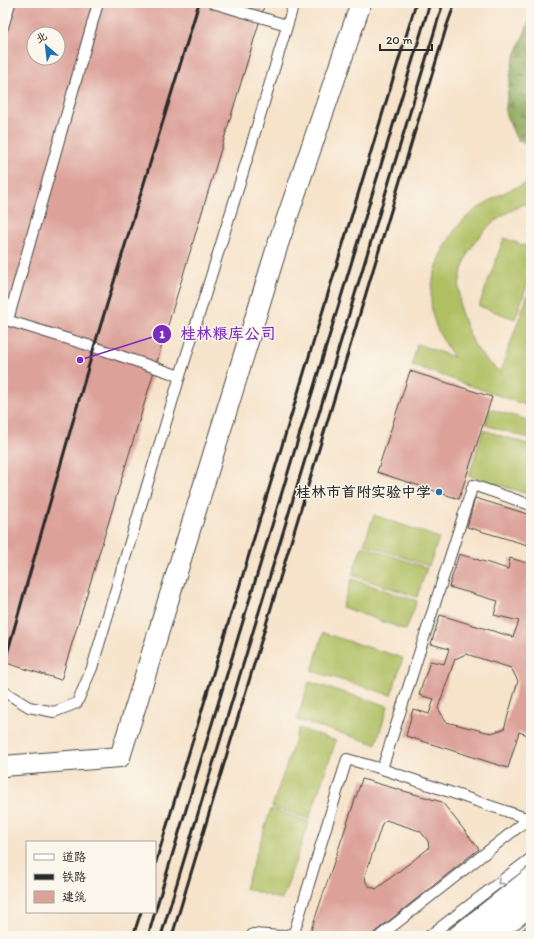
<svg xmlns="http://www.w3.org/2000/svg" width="534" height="939" viewBox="0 0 534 939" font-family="Itim,'LXGW WenKai TC',sans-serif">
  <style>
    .grass { fill: #afbf62; stroke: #6d7546 }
    .forest { fill: url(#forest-firs); stroke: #5b6842 }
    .building { fill: #dca199; fill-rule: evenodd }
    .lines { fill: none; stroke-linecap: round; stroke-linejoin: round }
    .service-casing { stroke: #494743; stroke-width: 12 }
    .minor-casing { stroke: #494743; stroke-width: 22 }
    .secondary-casing { stroke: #494743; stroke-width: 24 }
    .service { stroke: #fff; stroke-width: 10 }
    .minor { stroke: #fff; stroke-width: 20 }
    .secondary { stroke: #fff; stroke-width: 22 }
    .rail { stroke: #2b2b2b; stroke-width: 3 }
    .oneway { stroke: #a0a0a0 }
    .poi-dot { fill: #1f6fb2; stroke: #fbf7ec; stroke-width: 1.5 }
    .labels { text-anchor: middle; stroke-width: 3; stroke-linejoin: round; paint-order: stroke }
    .poi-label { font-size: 15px; font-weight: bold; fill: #2b2b2b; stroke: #fbf7ec; text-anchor: end }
    .leader { fill: none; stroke: #7b2cbf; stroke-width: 1.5 }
    .callout-dot { fill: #7b2cbf; stroke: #fbf7ec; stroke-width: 1.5 }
    .mark-label { font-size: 12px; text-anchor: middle; font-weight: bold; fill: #fff }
    .callout-label { font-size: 16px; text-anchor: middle; font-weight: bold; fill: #7b2cbf; stroke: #fbf7ec; stroke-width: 3; stroke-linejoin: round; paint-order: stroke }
  </style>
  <defs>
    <pattern id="forest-firs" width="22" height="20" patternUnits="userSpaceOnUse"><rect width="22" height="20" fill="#8ba658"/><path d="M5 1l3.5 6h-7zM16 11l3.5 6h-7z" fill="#728749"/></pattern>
  </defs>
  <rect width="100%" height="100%" fill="#fbf7ec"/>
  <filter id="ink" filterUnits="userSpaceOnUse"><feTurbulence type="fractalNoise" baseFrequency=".025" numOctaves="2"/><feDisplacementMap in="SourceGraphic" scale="8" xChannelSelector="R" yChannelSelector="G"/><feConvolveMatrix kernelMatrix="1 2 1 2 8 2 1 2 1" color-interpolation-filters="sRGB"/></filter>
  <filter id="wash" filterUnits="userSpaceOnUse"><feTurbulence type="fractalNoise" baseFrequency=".012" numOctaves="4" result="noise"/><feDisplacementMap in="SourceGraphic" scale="16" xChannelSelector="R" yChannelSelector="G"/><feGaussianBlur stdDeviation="0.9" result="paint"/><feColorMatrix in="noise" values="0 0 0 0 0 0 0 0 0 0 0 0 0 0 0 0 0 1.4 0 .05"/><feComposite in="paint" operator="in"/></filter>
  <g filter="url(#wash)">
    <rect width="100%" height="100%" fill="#f6e3ca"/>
    <g class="grass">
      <path d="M531 182V203L524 204 510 211 492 223 477 239 468 253 462 270 459 286 460 309 466 326 475 346 485 359 500 372 531 286V407L412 365 417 344 454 357C447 346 439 336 435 323 431 312 430 297 432 286 435 264 450 231 467 217 486 201 508 189 531 182Z"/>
      <polygon points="504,238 531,248 531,274 515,319 479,306"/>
      <polygon points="490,409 531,421 531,439 485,425"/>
      <polygon points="483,430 531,445 531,495 469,476"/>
      <polygon points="374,515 439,538 429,566 364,544"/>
      <polygon points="362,546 427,568 417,597 352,575"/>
      <polygon points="352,579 417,601 406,630 342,607"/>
      <polygon points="323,633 403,658 391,695 312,671"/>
      <polygon points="309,682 388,706 376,744 297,720"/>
      <polygon points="299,728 336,741 309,819 272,807"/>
      <polygon points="271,809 309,822 282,900 245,888"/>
    </g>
    <polygon class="forest" points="531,17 531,146 517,140 505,113 512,63"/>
    <g id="blocks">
      <g class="building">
        <path d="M3 3H265L61 680 3 662ZM34 34H58V58H34Z"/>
        <polygon points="410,371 492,397 459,499 377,472"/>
        <polygon points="475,498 531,515 531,546 467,527"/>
        <path d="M459 554 508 569 510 558 531 564V736L519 732 508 768 406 736 413 709 429 714 434 699 419 695 430 661 444 664 449 649 431 644 440 615 513 637 519 621 494 615 498 601 449 587ZM466 654 511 668 518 681 504 729 491 733 446 722 438 708 455 659Z"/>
        <path d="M362 779 442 802 479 849 370 936H309ZM386 820 420 831 428 841 429 848 376 889 369 886 366 882 365 876 382 824Z"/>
      </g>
    </g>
  </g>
  <g filter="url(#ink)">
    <use href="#blocks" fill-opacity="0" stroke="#494743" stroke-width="1"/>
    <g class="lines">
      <defs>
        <g id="service">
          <polyline points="213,3 287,25"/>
          <polyline points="3,27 10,3"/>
          <polyline points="3,319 94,347 180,376 92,668 77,703 54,712 29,707 3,691"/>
          <polyline points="8,320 98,3"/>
          <polyline points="180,376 238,189 294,3"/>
          <polyline points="382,769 473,485 531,505"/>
          <polyline points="251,936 253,934 281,936 294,933 347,759 382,769 529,819"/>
          <polyline points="380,936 531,817"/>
          <polyline points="429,936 531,858"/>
          <polyline points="524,936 531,930"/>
        </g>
        <polyline id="minor" points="3,766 120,757 278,244 361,3"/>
        <g id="secondary">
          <polyline points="459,936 531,879"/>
          <polyline points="489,936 531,904"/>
        </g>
      </defs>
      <use href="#service" class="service-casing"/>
      <use href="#minor" class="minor-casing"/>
      <use href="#secondary" class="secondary-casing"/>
      <use href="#service" class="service"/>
      <use href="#minor" class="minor"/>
      <use href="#secondary" class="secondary"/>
      <g class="rail">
        <polyline points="3,668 94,347 199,3"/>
        <polyline points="155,865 416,3"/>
        <polyline points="155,912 430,3"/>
        <polyline points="133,936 141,912"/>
        <polyline points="148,936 155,912"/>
        <polyline points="161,936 443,3"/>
        <polyline points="172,936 447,25 455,3"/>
      </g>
    </g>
    <defs><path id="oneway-chevron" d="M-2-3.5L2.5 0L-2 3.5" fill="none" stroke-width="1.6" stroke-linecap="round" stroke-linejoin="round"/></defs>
    <use class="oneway" href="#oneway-chevron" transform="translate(500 882) rotate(143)"/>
  </g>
  <circle class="poi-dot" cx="439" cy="492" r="4"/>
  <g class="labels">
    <g class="poi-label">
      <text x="431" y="497">桂林市首附实验中学</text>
    </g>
  </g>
  <path class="leader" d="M80 360L162 334"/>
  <g class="callout-dot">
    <circle cx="80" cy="360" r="4"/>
    <circle cx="162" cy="334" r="10"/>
  </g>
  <g class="mark-label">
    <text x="162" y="338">1</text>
  </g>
  <g class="callout-label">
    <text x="228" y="339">桂林粮库公司</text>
  </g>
  <rect width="534" height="939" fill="none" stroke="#fbf7ec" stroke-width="16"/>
  <rect x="26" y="841" width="130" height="72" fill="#fbf7ec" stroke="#a8a59f"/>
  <rect x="34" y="854" width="20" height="6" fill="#ffffff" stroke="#a8a59f"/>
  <text x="62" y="861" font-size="12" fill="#2b2b2b">道路</text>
  <rect x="34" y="874" width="20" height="6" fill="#2b2b2b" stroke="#a8a59f"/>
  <text x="62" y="881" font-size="12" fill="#2b2b2b">铁路</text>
  <rect x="34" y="891" width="20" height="12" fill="#dca199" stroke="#a8a59f"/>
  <text x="62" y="901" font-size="12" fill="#2b2b2b">建筑</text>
  <g transform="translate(46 46) rotate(332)"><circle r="19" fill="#fbf7ec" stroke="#a8a59f"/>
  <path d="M0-3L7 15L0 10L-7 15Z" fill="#1f6fb2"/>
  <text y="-6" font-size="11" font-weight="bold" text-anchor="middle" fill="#2b2b2b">北</text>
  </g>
  <path d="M380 44v6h52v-6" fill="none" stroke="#2b2b2b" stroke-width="2"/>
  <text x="386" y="44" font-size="12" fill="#2b2b2b" stroke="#fbf7ec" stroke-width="3" paint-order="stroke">20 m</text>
</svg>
